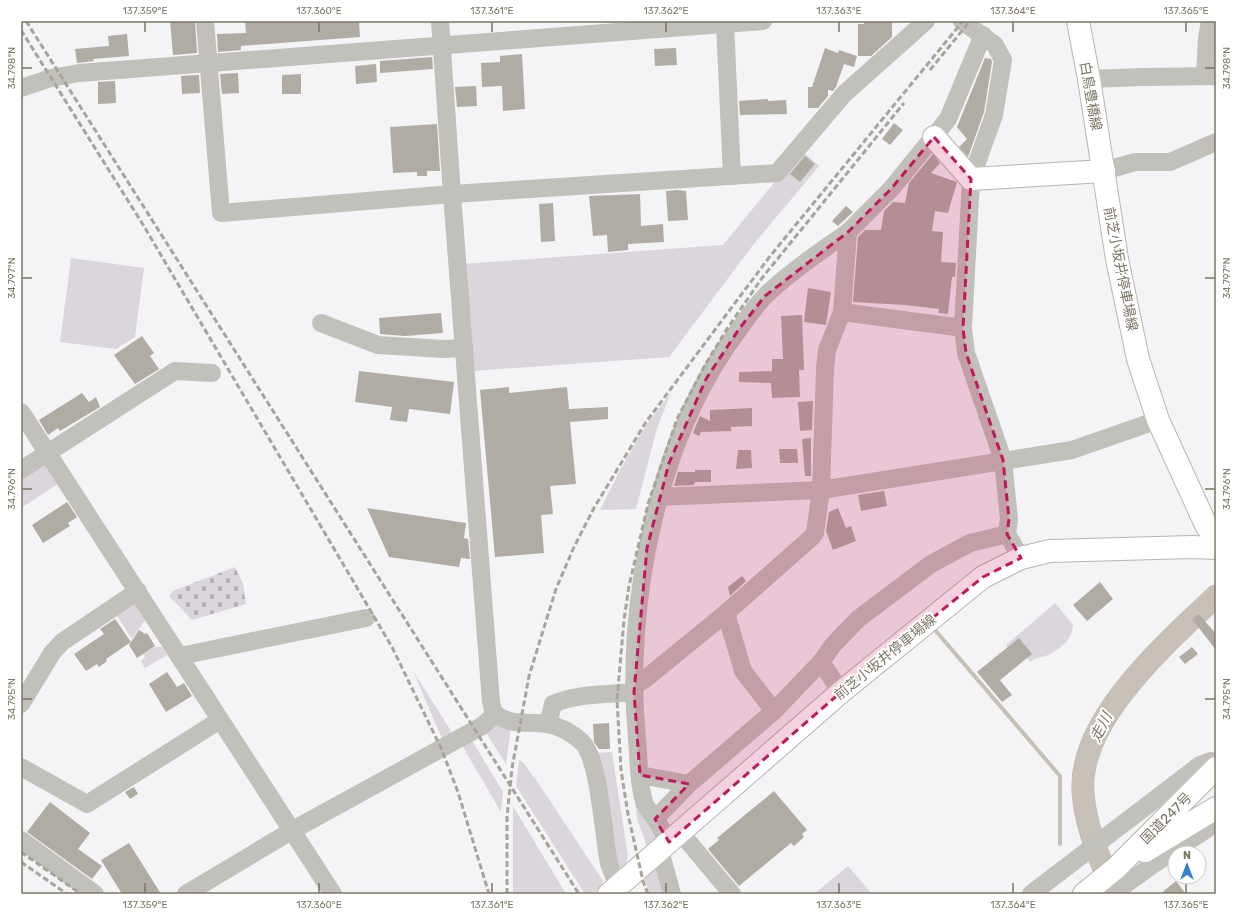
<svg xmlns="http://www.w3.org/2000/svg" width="1237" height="915" viewBox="0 0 1237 915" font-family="Rubik,'Noto Sans JP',sans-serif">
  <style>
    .green { fill: #dbd5dc }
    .cemetery { fill: url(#cemetery-stones) }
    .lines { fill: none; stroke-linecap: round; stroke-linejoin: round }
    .stream { stroke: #c6c0b7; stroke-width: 4 }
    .river { stroke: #c6c0b7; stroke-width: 23 }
    .building { fill: #b0aca3 }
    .major-casing { stroke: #b7b5af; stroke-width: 24 }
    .highway-casing { stroke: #b6b4af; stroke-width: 24 }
    .minor { stroke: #c2c0bb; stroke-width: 18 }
    .major { stroke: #fff; stroke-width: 22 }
    .highway { stroke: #fff; stroke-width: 22 }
    .rail { stroke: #a7a49b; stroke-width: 3; stroke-dasharray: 6 3; stroke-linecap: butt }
    .marked { fill: #c2185b; fill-opacity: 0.2; stroke: #c2185b; stroke-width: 3; stroke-dasharray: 8 5; stroke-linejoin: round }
    .ticks { fill: none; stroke: #7b7664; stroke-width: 1.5 }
    .labels { text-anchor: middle; stroke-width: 4; stroke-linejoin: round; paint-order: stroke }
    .street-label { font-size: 14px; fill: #7b7664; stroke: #fff }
    .water-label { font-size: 15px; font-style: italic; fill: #7d7364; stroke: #fff }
    .neatline { fill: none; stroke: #7b7664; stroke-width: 1.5 }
    .ticks-label { font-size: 10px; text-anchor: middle; fill: #7b7664 }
  </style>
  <defs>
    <pattern id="cemetery-stones" width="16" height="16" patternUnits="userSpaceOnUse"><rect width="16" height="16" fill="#dbd5dc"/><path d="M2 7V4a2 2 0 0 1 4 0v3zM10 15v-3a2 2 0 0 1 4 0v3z" fill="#b7b1b6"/></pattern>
  </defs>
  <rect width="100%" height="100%" fill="#f4f3f6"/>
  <g class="green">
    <polygon points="801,150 819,166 753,245 669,357 471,371 462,264 723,245"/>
    <polygon points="71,258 144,268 135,337 116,349 60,342"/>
    <polygon points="671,393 657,428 636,509 600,510 619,472 646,425"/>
    <polygon points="44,458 61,482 21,508 21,472"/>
    <polygon points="136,597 148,616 132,639 114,611"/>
    <path d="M1055 603 1073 625C1073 639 1059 650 1048 655 1041 658 1036 657 1030 662L1019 648 1012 653 1006 645Z"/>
    <polygon points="155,647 162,647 167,655 145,668 141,661 145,658 143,654"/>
    <polygon points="413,671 453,734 443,741"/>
    <polygon points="491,724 501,727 511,727 506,764 483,728"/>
    <polygon points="468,734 503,792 501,812 459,740"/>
    <polygon points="628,738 638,780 661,839 648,849 637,819"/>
    <polygon points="612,752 628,857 626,864 619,869 596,753"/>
    <path d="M519 760C527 763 528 772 535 778L603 881C600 891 595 894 585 894L516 786Z"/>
    <polygon points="513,806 566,894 513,894"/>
    <polygon points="657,863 667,894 649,894 644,876"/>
    <polygon points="848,866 872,894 814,894"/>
  </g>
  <polygon class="cemetery" points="235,567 243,584 246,604 192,620 169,596 173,591"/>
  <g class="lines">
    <polyline class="stream" points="935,630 1060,776 1060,844"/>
    <path class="river" d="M1113 893C1101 860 1085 827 1083 792 1078 719 1167 643 1216 596"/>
  </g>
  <g class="building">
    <polygon points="170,21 195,21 197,53 173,55"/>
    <polygon points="245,21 359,21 360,37 241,46 241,50 218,52 217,34 246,33"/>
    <polygon points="864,21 892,21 892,37 871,56 858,56 858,24 864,24"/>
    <polygon points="127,34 129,56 93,59 94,61 77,63 75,49 109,46 108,36"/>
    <polygon points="676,48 677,65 655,66 654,49"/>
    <polygon points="825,48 838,53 839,50 857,56 854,67 844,64 836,87 833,91 828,90 828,96 818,108 808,108 808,87 812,87"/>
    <polygon points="522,54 525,109 503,111 502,86 482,87 481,63 500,62 500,56"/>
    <polygon points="432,57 433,69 380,73 380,61"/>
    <polygon points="985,58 991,59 992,62 984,112 968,157 959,147 967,139 957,127"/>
    <polygon points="376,64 377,82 356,84 355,66"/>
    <polygon points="238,73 239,93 222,94 220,74"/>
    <polygon points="301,74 301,94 282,94 282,75"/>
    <polygon points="196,75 199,75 200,93 182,94 181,76"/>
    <polygon points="115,81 116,103 98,104 98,82"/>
    <polygon points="476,86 477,106 457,107 455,87"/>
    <polygon points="768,99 768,101 786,100 787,114 740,115 739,101"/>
    <polygon points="894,123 903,130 890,145 882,139"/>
    <polygon points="437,124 440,171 427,171 427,176 417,176 417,172 393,173 390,127"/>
    <polygon points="933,154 940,163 931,173 957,182 948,213 935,211 932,231 943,232 941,262 956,263 955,277 952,277 948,314 938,313 939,309 905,305 853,302 858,237 865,230 881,230 884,211 893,202 905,203 909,183"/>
    <polygon points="805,156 815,164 800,182 790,174"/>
    <polygon points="677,190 686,191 688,220 668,221 666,191"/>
    <polygon points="640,194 641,226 663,224 664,242 628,244 628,250 608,252 607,235 593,236 589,196"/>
    <polygon points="553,203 555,241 541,242 539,204"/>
    <polygon points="846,206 853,212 838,226 832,221"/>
    <polygon points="808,288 831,292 826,325 804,322"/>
    <polygon points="441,313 443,333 405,336 380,334 379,318"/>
    <polygon points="802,315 804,370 799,370 800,397 772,398 771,383 739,382 739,372 772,371 772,359 783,359 781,316"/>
    <polygon points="142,336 154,353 150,356 159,369 135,384 114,355"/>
    <polygon points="359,371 454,382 450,414 409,409 407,422 390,420 392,407 355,402"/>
    <polygon points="509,387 509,393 567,387 569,409 608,407 608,419 570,422 576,484 550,486 553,514 541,515 544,553 495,557 480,390"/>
    <polygon points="82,393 89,402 96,397 100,407 60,431 58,428 48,435 39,420"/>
    <polygon points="813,401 812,430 800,431 798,402"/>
    <polygon points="752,408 752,426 730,427 732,431 701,432 699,436 693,433 700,416 710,421 710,410"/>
    <polygon points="811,438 811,476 805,476 802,439"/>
    <polygon points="779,449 797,449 798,463 780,463"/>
    <polygon points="738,450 751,450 752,468 736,469"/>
    <polygon points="695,470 711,470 711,482 695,482 694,485 674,486 678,472 695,472"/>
    <polygon points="884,491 887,506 861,511 858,495"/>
    <polygon points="67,502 77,517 68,523 70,526 43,543 32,525"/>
    <polygon points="367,508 466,523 464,538 468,539 470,559 461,558 459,567 389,557"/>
    <polygon points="838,508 846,528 851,526 856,541 833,550 826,531 829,512"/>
    <polygon points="742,576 746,581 730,596 728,587"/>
    <polygon points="1100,582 1113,599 1087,621 1073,605"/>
    <polygon points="1199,614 1216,634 1216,650 1192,619"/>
    <polygon points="115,619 131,642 106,659 107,661 99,667 97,664 86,671 74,654 104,634 100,629"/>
    <polygon points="139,630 145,634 147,633 155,646 137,658 129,645"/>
    <polygon points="1019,638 1032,654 1000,680 1012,695 1002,702 977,672"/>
    <polygon points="1192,647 1198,654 1185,664 1179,657"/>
    <polygon points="167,672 177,687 184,683 192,696 166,712 149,684"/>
    <polygon points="609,723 610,749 599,749 594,742 593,724"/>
    <polygon points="134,787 138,794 130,799 125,792"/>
    <polygon points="774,791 807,830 802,834 804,837 794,846 791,843 739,886 708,849 719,840 717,838"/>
    <polygon points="50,802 90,833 78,849 102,866 92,879 27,832"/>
    <polygon points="129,843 161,894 122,894 101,860"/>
    <polygon points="1176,881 1186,894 1160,894"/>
  </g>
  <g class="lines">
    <defs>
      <g id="major">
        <polyline points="1078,21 1089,79 1117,259 1138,359 1158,420 1206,525 1216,539"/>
        <polyline points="934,137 971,179 1104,171"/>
        <polyline points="609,894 841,692 983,577 1021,558 1050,551 1192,547 1216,548"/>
      </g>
      <g id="highway">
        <polyline points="1145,851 1216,808"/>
        <polyline points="1084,894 1116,868 1216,768"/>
      </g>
    </defs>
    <use href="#major" class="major-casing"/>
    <use href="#highway" class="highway-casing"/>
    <g class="minor">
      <polyline points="205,21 221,213 452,194 777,173 844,94 926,21"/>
      <path d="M440 21 452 194 491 702C492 706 493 713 497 715 510 726 532 721 547 724 560 726 573 734 582 742 600 760 603 836 609 863 611 871 615 878 618 885"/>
      <polyline points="962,21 995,45 1003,60 994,115 971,179 963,328 966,353 1003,460 1009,519 1007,534 1021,558"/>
      <polyline points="725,24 732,176"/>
      <polyline points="1205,76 1207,38 1210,21"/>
      <polyline points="1089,79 1143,77 1216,76"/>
      <polyline points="21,88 51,78 79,73 763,21"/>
      <polyline points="1104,171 1135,162 1170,162 1216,142"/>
      <polyline points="842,312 963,328"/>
      <polyline points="321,323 378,345 444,349 464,348"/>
      <polyline points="21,412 333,894"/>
      <polyline points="21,470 175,371 212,373"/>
      <polyline points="659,497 821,490 825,369 827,350 842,312 848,232 891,189 948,119 983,35"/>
      <polyline points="726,613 743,671 774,711"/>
      <polyline points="180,656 366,618"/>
      <polyline points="634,685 644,680 726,613 812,537 815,533 821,490 1072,450 1158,420"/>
      <polyline points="841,692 821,662 833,645 858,619 931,564 970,543 1007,534"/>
      <polyline points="21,704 52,653 62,642 138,591"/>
      <path d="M548 724 553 704C577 693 608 695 634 692"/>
      <polyline points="21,767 87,804 220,720"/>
      <polyline points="640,775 689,784"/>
      <polyline points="655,819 689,784 774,711 821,662"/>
      <polyline points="681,833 732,894"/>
      <polyline points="21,840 95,894"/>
      <path d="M669 842C664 834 660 826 655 818 651 813 645 807 644 801 638 784 639 756 637 739 624 605 657 436 740 328 748 317 756 305 766 295 791 271 820 252 848 232"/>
      <polyline points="660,850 672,894"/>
      <polyline points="186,894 293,830 482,726 495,714"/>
      <polyline points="1031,894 1200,765 1211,761 1216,763"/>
      <polyline points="1112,894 1154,864 1216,823"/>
    </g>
    <use href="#major" class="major"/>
    <use href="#highway" class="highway"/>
    <g class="rail">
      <polyline points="26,21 579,894"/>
      <polyline points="21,30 142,223 392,647 441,748 458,792 489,894"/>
      <polyline points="930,70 970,21"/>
      <polyline points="21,852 81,894"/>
      <polyline points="21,862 67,894"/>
      <polyline points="507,894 507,817 512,768 529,676 556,589 574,547 594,508 646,422 723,319 771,255 963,21"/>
      <polyline points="648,894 643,881 628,814 621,770 617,700 624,620 629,586 648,504 677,419 705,365 727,329 762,278 904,103"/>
    </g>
  </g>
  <path class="marked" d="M934 137 971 179 963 328 966 353 1003 460 1009 519 1007 534 1021 558 983 577 841 692 669 842 655 819 689 784 640 775 634 692 647 548 669 463 706 379 739 329 765 296 848 232 891 189Z"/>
  <path class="ticks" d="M145 22V32M319 22V32M492 22V32M666 22V32M839 22V32M1013 22V32M1186 22V32M22 68H32M1205 68H1215M22 278H32M1205 278H1215M22 489H32M1205 489H1215M22 699H32M1205 699H1215M145 883V893M319 883V893M492 883V893M666 883V893M839 883V893M1013 883V893M1186 883V893"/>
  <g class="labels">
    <g class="street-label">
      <text transform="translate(1091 96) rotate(80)" y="5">白鳥豊橋線</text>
      <text transform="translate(1121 269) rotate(79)" y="5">前芝小坂井停車場線</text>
      <text transform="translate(885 657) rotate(-39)" y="5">前芝小坂井停車場線</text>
      <text transform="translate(1166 818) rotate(-45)" y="5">国道247号</text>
    </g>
    <g class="water-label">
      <text transform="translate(1101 727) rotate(-63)" y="5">走川</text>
    </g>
  </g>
  <rect width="1237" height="915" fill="none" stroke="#ffffff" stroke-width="44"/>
  <g transform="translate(1187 865)"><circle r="19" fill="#ffffff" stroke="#cac8c1"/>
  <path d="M0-3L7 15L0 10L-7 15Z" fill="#397fd0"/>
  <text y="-6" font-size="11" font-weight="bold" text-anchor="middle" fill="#7b7664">N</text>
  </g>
  <rect x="22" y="22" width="1193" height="871" class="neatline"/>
  <g class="ticks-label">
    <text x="145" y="14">137.359°E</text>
    <text x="319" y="14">137.360°E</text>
    <text x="492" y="14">137.361°E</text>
    <text x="666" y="14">137.362°E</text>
    <text x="839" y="14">137.363°E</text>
    <text x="1013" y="14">137.364°E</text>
    <text x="1186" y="14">137.365°E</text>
    <text transform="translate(11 68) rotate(-90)" y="4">34.798°N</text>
    <text transform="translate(1226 68) rotate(-90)" y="4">34.798°N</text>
    <text transform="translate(11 278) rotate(-90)" y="4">34.797°N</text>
    <text transform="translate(1226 278) rotate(-90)" y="4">34.797°N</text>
    <text transform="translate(11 489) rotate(-90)" y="4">34.796°N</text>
    <text transform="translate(1226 489) rotate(-90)" y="4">34.796°N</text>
    <text transform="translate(11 699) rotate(-90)" y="4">34.795°N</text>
    <text transform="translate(1226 699) rotate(-90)" y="4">34.795°N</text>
    <text x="145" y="908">137.359°E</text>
    <text x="319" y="908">137.360°E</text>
    <text x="492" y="908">137.361°E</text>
    <text x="666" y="908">137.362°E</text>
    <text x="839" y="908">137.363°E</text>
    <text x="1013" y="908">137.364°E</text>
    <text x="1186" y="908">137.365°E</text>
  </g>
</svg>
